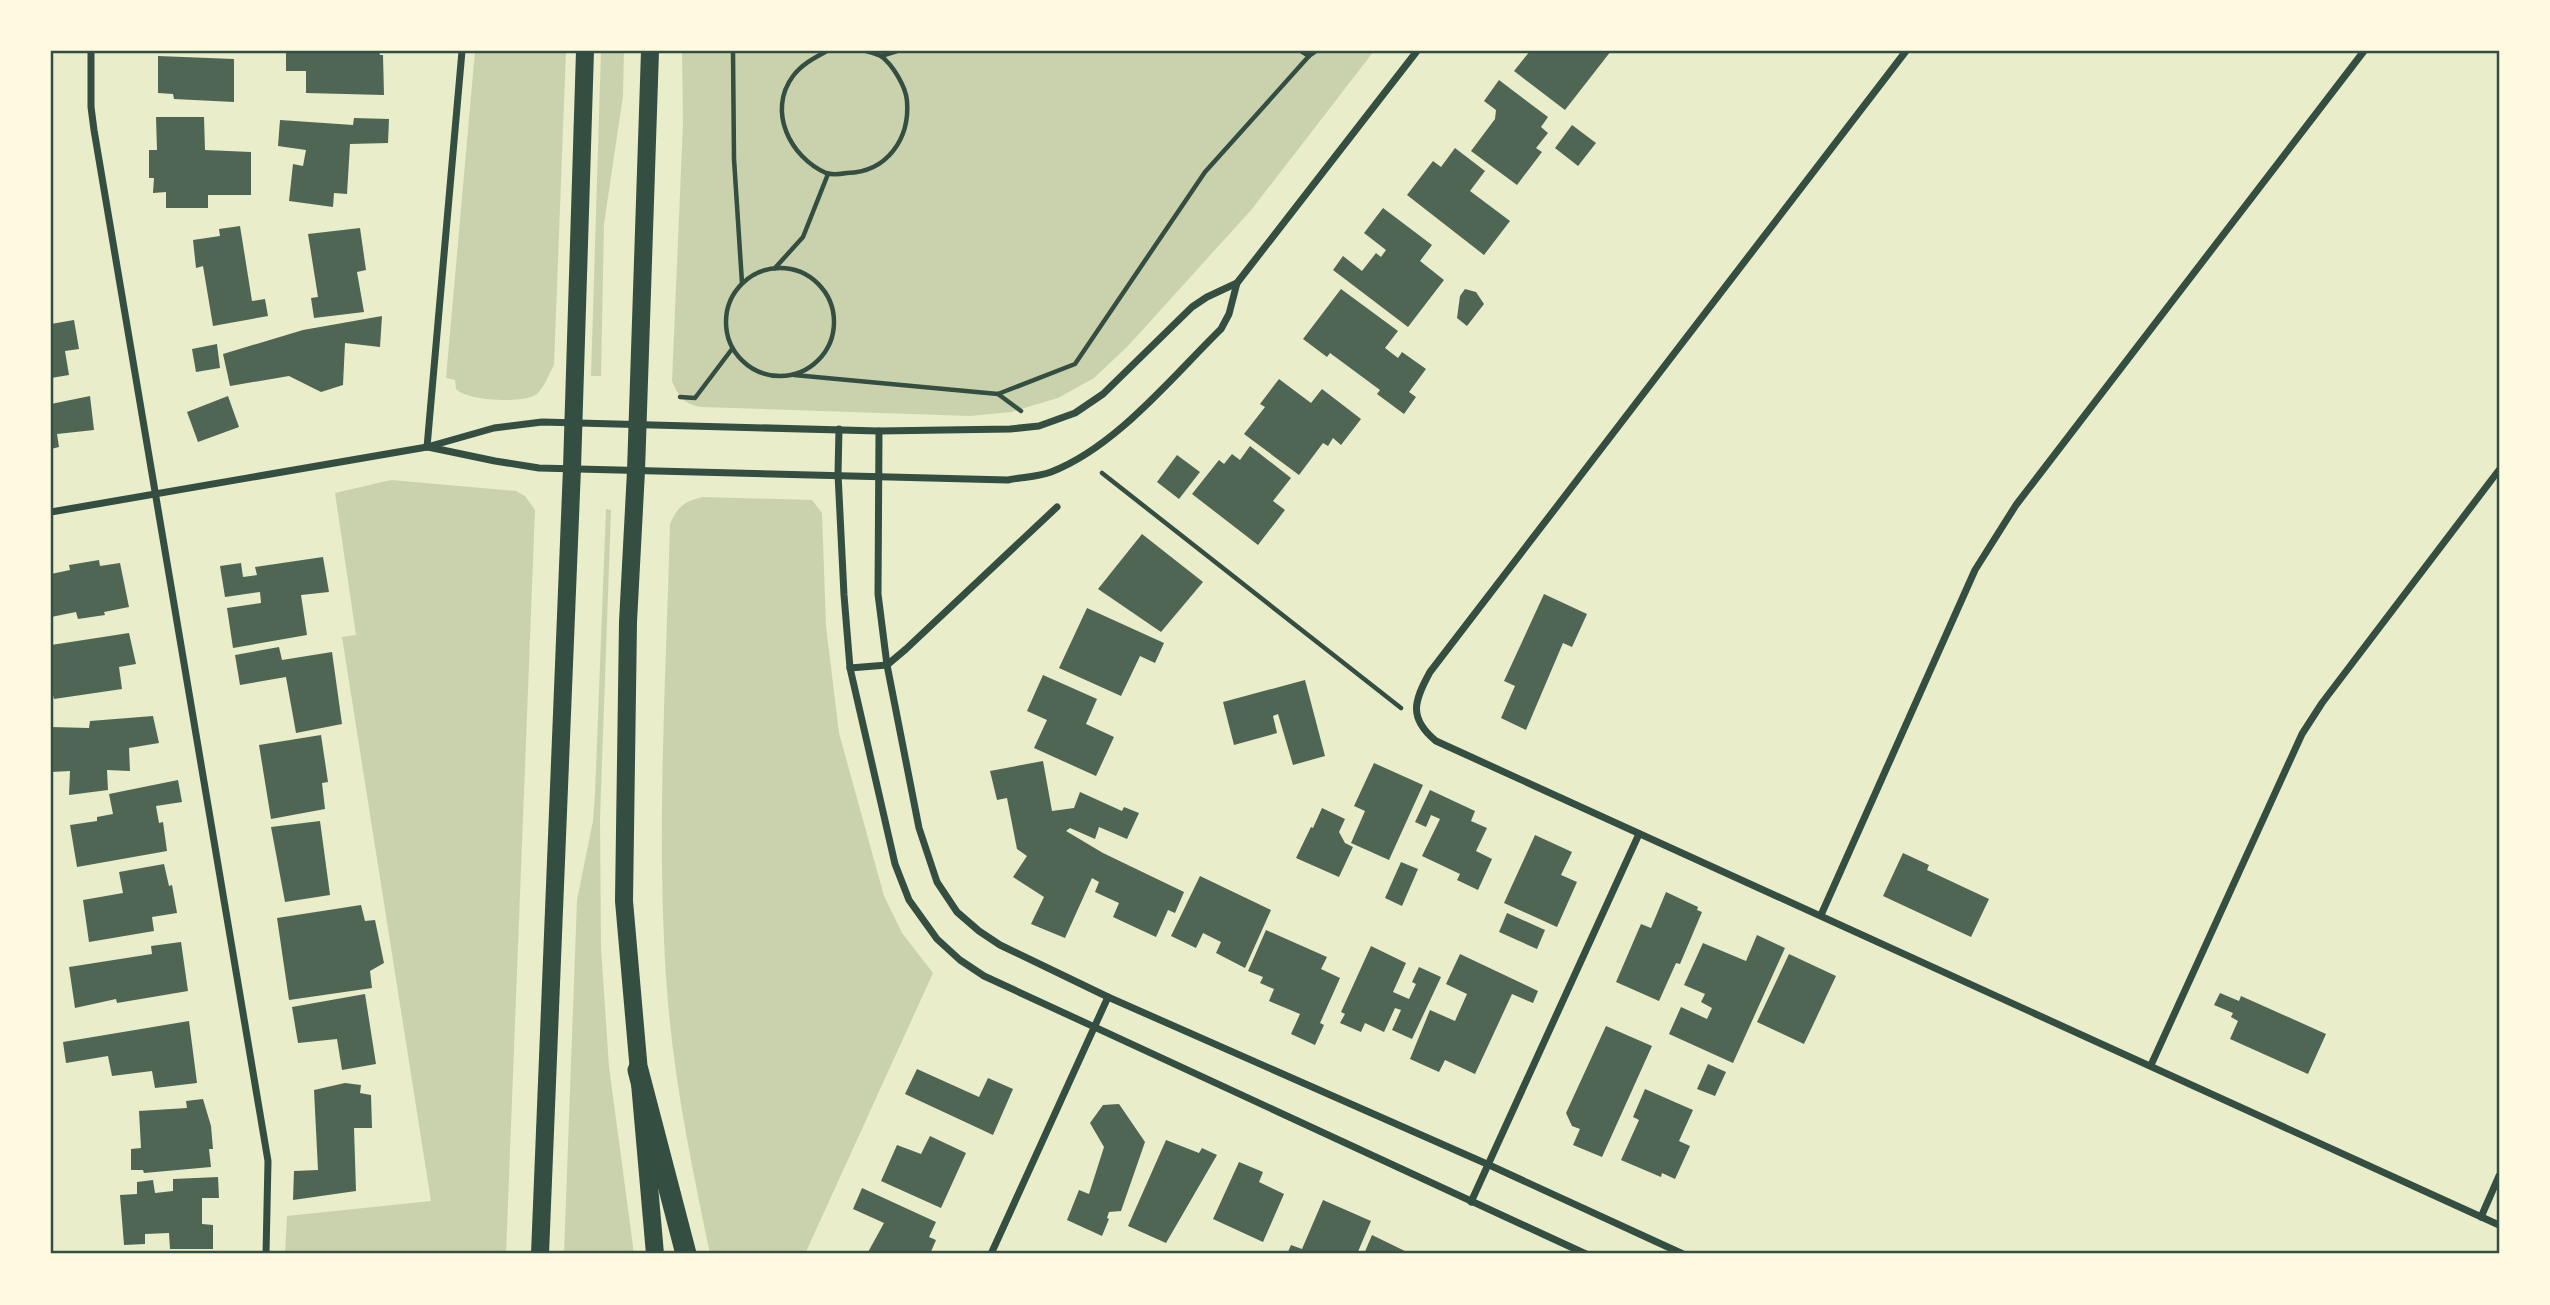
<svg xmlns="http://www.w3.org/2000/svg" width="2550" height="1305" viewBox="0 0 2550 1305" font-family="'PT Sans',sans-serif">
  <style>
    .green { fill: #cad2ad }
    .building { fill: #4f6655 }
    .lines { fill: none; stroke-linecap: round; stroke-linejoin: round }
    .path { stroke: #344e41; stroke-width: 4.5 }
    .minor { stroke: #344e41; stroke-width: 7 }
    .primary { stroke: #344e41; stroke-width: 18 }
    .motorway { stroke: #344e41; stroke-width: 21 }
    .neatline { fill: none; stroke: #344e41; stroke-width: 2.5 }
  </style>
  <rect width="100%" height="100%" fill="#e9edc9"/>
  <g class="green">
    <path d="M475 51H566L554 365C549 374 545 386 537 394 524 404 467 401 456 389L455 380 446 378Z"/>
    <polygon points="601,51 624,51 623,96 604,224 601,376 591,376"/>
    <path d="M682 51H1374L1252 209 1128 346 1094 378 1058 398 1011 412 970 416 701 407C684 404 678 396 672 381L683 123Z"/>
    <polygon points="391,480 516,491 525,496 535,510 506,1254 285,1254 287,1216 431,1201 342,637 356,635 335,493"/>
    <path d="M703 497 812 500 822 513 826 626 839 733 884 896 902 933 933 973 805 1254H710C693 1171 675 1087 668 1002 655 844 666 683 670 524 678 506 685 501 703 497Z"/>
    <polygon points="606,509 611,510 600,819 601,948 609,1067 634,1254 564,1254 577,900 593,821 595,794"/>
  </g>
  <g class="building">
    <polygon points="286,51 379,51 380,55 383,55 384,95 306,93 306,71 286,71"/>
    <polygon points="1530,51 1611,51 1565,110 1514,71"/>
    <polygon points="158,56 234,59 234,102 174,99 173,94 158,93"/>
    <polygon points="1499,80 1548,117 1541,127 1548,133 1536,148 1542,152 1517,185 1471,151 1495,119 1496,110 1484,101"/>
    <polygon points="156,117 204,117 205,150 251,152 251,195 208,195 208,208 166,208 166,192 153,193 154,178 149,178 149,150 157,150"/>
    <polygon points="354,118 389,119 388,143 350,144 347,194 334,193 333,207 289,201 293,164 303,166 306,150 278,146 280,120 353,125"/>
    <polygon points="1572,125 1596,143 1578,166 1555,148"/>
    <polygon points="1455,148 1485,171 1470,191 1510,221 1484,255 1407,195 1433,161 1441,167"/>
    <polygon points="1383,208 1432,245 1420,261 1444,280 1408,327 1333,270 1343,256 1362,271 1376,253 1381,257 1386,250 1364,233"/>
    <polygon points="240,226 252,301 265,299 268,316 213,326 203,266 196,268 193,240 220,236 219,229"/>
    <polygon points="360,228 366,270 357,272 364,312 314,318 311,298 318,297 308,234"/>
    <polygon points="1341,289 1398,331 1385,348 1398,358 1402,352 1426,369 1409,392 1416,397 1404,414 1377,394 1380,390 1330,353 1327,357 1303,339"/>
    <polygon points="1465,289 1476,292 1484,304 1467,326 1457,318 1460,296"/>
    <polygon points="382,316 380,347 345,343 343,385 321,392 289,376 230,386 223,354 303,330"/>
    <polygon points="74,320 79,349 65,351 69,375 51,378 51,324"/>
    <polygon points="217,344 220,368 196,372 192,349"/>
    <polygon points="1279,379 1311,403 1322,389 1361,419 1341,445 1333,438 1328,446 1323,443 1299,475 1244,434 1265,407 1260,404"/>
    <polygon points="90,396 94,430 57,434 59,447 51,449 51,404"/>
    <polygon points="228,396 239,427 198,442 187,412"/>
    <polygon points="1250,446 1291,478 1273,501 1285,510 1258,545 1192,494 1219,460 1224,464 1232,454 1240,460"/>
    <polygon points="1177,455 1200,472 1179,499 1157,482"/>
    <polygon points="1142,534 1203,582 1161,632 1098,589"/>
    <polygon points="323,557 329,592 301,595 307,635 233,648 227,608 261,603 260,592 225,597 220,566 241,563 243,577 257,575 255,567"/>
    <polygon points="99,560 100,566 120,563 129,607 104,612 105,615 78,619 76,612 51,617 51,574 70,570 69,565"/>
    <polygon points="1544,594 1587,614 1572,647 1563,643 1526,730 1501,718 1515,686 1504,681"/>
    <polygon points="1087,608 1164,643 1155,663 1140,656 1121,696 1059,668"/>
    <polygon points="129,633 136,664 119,667 122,689 54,699 51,687 51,645"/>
    <polygon points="279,647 282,660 332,652 342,724 296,733 286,677 240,685 235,655"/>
    <polygon points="1043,675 1097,699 1086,724 1114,737 1096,776 1034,748 1047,720 1027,711"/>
    <polygon points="1305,680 1325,756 1293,765 1278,714 1273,716 1277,733 1234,745 1223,702"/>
    <polygon points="153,716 159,743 129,748 130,771 107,770 108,790 69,795 70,771 51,772 51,727 89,728 90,721"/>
    <polygon points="321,735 328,782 322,783 325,809 271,819 259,745"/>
    <polygon points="1043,761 1052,811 1074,808 1080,792 1122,811 1124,807 1139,813 1127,839 1099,827 1095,839 1070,828 1066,831 1103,853 1184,892 1175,913 1168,910 1156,937 1113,917 1119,903 1095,892 1099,882 1092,878 1065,938 1031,924 1044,897 1013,877 1027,856 1017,849 1007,798 997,800 990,771"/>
    <polygon points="1374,763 1423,785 1389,860 1351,843 1365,811 1354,806"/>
    <polygon points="178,780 182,802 156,806 159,823 163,822 167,851 77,867 70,825 97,821 97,817 113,814 109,794"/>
    <polygon points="1430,790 1475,811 1471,821 1487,828 1476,851 1492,859 1478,890 1457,880 1460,874 1422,856 1440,819 1431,815 1426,827 1415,822"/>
    <polygon points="1322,808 1345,819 1339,832 1345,843 1353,847 1339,877 1296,858 1311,827 1313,828"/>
    <polygon points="320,821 330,895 285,902 271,827"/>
    <polygon points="1535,835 1572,852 1561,875 1577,882 1557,927 1504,903"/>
    <polygon points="1903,853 1929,865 1927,870 1989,899 1971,937 1883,896"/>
    <polygon points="1401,862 1418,869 1402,906 1385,898"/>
    <polygon points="164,864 169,886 172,885 177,913 152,917 154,931 89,942 83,900 123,893 119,872"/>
    <polygon points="1200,876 1271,910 1245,968 1216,953 1221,942 1203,933 1196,948 1171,936"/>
    <polygon points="1666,892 1698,907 1697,910 1702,912 1680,964 1676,963 1659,1001 1616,982 1641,924 1651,928"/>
    <polygon points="361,905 365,921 375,920 384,963 370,971 372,988 289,1000 277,918"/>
    <polygon points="1507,913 1545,930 1537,949 1499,932"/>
    <polygon points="1266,930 1327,957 1321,969 1340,978 1320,1023 1324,1025 1315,1045 1291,1034 1300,1014 1269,1001 1274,989 1260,983 1263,977 1248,971"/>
    <polygon points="1757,935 1785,948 1733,1063 1669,1034 1681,1007 1707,1019 1712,1008 1701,1002 1705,994 1684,985 1703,943 1746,961"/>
    <polygon points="181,942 188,991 117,1003 116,999 75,1008 69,967 152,954 151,946"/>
    <polygon points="1371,946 1406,963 1393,992 1409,999 1416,984 1412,982 1419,967 1441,977 1412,1039 1392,1030 1401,1010 1395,1008 1384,1032 1365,1023 1361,1032 1340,1023 1345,1014 1341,1012"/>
    <polygon points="1460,954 1538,991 1533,1003 1512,994 1475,1074 1445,1060 1439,1072 1410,1059 1430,1010 1455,1021 1467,994 1446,984"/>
    <polygon points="1789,954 1836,976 1804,1044 1757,1022"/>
    <polygon points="2220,993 2239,1001 2241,996 2326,1034 2308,1074 2230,1039 2238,1021 2231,1017 2233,1013 2214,1005"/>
    <polygon points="365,994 376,1064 342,1070 337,1039 298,1043 292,1007"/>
    <polygon points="189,1021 197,1083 155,1088 152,1071 112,1076 108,1056 66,1063 63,1042"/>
    <polygon points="1606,1026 1652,1046 1602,1157 1573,1145 1580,1129 1572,1126 1566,1113"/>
    <polygon points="1708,1064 1726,1072 1715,1096 1697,1089"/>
    <polygon points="917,1069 979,1097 988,1078 1013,1089 993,1135 905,1094"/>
    <polygon points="345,1083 361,1085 360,1093 371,1095 372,1128 354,1128 356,1191 293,1200 294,1171 318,1170 314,1090"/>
    <polygon points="1645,1089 1693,1110 1679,1141 1690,1146 1675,1179 1662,1173 1661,1177 1621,1160 1639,1120 1633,1117"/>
    <polygon points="203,1099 211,1126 213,1149 209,1149 211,1167 144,1173 143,1170 131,1170 131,1149 141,1148 139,1111 187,1108 186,1101"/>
    <polygon points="1119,1104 1145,1142 1121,1211 1109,1212 1107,1218 1109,1219 1102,1236 1067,1220 1079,1190 1089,1194 1104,1147 1090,1123 1103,1105"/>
    <polygon points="930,1136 966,1153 941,1208 881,1181 897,1145 921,1154"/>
    <polygon points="1166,1140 1199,1153 1202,1148 1217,1155 1166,1243 1128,1226"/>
    <polygon points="1239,1162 1263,1172 1259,1182 1284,1194 1263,1242 1213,1219"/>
    <polygon points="218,1177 219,1198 202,1198 202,1224 213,1225 213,1249 170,1249 169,1233 145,1234 145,1244 124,1245 120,1195 137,1194 137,1182 153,1180 155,1193 173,1191 173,1179"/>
    <polygon points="862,1188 936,1222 929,1237 936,1240 930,1254 867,1254 884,1223 853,1209"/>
    <polygon points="1323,1200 1371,1221 1357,1254 1287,1254 1291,1245 1302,1249"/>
    <polygon points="1372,1235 1411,1254 1364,1254"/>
  </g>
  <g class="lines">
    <g class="path">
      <polyline points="733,51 734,159 742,283"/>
      <path d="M827 51C814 58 802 64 793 76 767 111 790 157 826 173 832 175 841 174 847 173 887 172 910 139 907 101 906 87 893 65 881 56 877 54 870 52 866 51"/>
      <polyline points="1301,51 1309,56"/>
      <polyline points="881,56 897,51"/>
      <circle cx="780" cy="322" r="54"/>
      <polyline points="775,268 803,237 828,174"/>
      <polyline points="794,375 998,394 1075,364 1205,172 1309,56 1316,51"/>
      <polyline points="998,394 1021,411"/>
      <polyline points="680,397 695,398 732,349"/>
      <polyline points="1102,473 1401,708"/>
    </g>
    <g class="minor">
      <polyline points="91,51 91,107 94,130 268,1161 266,1254"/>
      <path d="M1906 51 1430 672C1414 701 1408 718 1436 741L2499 1225"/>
      <polyline points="839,429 838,474 844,595 850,668 895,864 909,900 937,939 960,960 984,976 1586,1254"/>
      <polyline points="879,431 878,594 887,665 919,828 937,882 957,912 979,931 1000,945 1108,997 1487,1164 1683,1254"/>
      <polyline points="427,447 462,51"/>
      <path d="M428 447 495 461 539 468 1008 480C1022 477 1038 477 1051 472 1116 447 1172 377 1221 329L1229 314 1237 283 1417 51"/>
      <polyline points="51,512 427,447 494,428 542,422 879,431 1010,429 1039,426 1075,413 1103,394 1192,307 1207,297 1237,283"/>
      <polyline points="850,668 887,665 906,649 1057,507"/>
      <polyline points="1821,915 1975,570 2016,505 2364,51"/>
      <polyline points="2151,1065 2302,734 2322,703 2499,470"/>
      <polyline points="1471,1202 1639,834"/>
      <polyline points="2481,1217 2499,1176"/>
      <polyline points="991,1254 1108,997"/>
    </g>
    <g class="primary">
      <polyline points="650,51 636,471 628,622 624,901 655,1254"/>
      <polyline points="540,1254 572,468 585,51"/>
    </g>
    <polyline class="motorway" points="638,1070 686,1254"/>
  </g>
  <rect width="2550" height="1305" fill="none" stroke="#fefae0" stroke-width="105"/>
  <rect x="52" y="52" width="2446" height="1200" class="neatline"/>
</svg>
